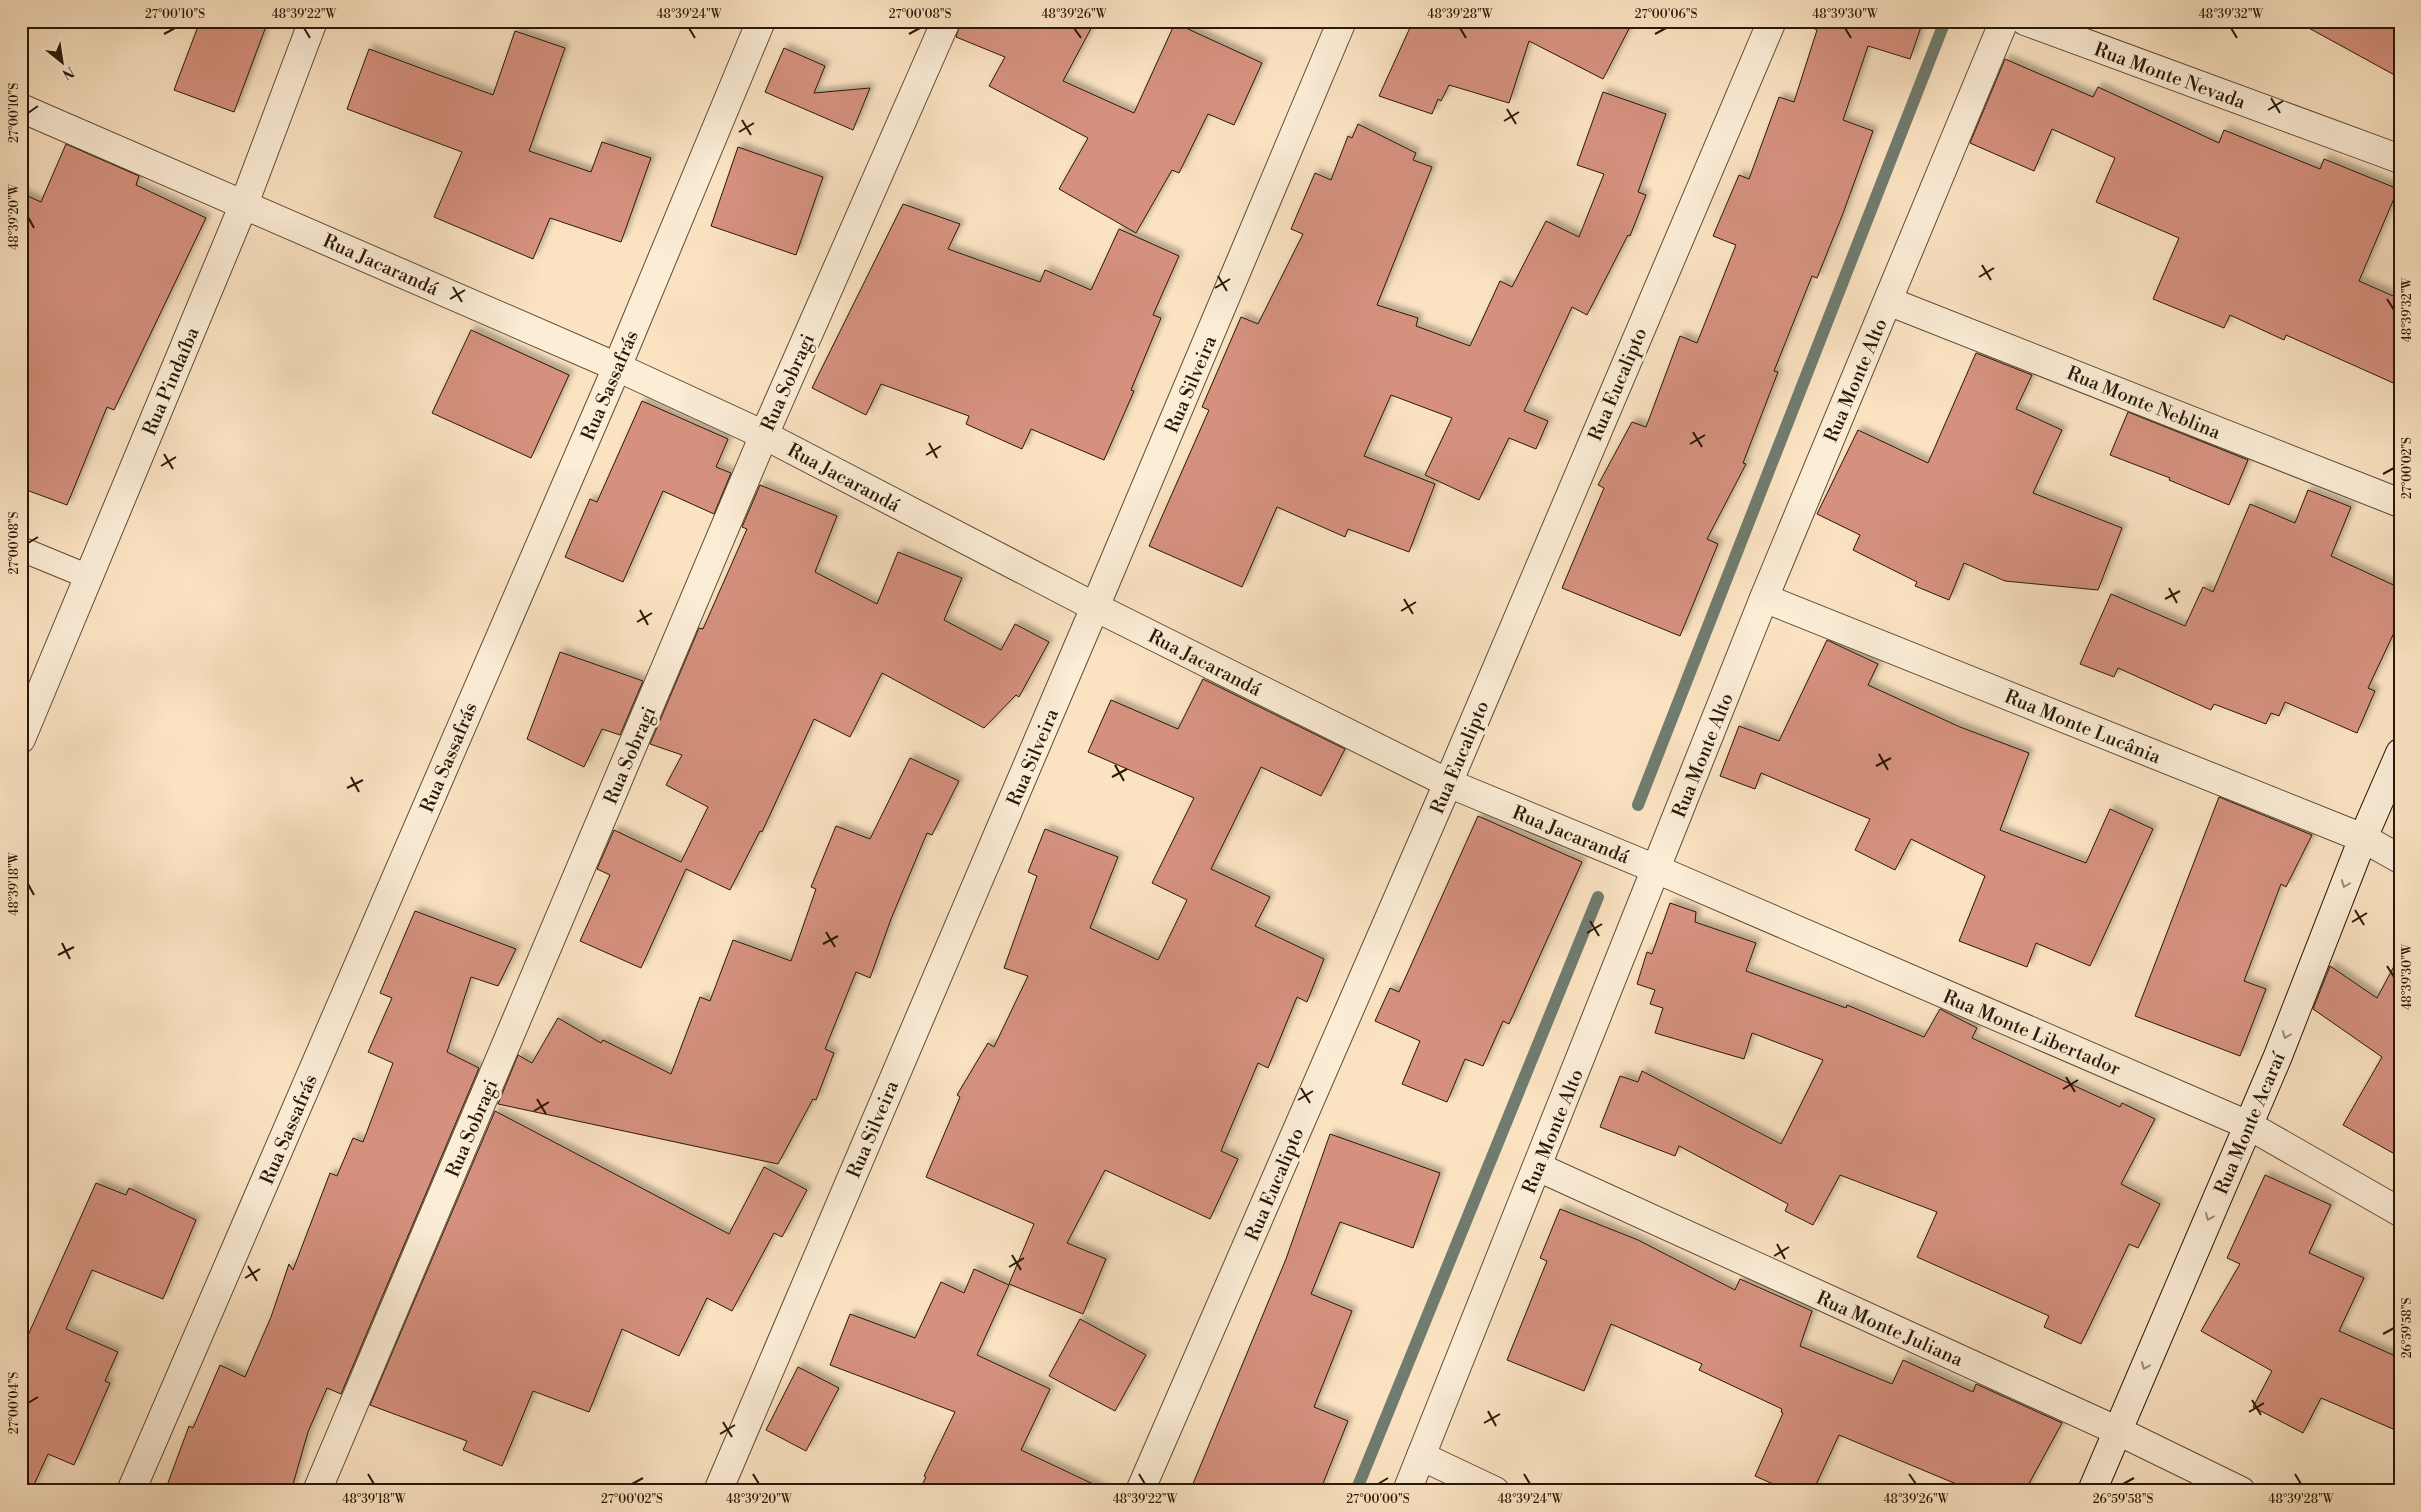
<svg xmlns="http://www.w3.org/2000/svg" width="2421" height="1512" viewBox="0 0 2421 1512" font-family="'Libre Bodoni',serif">
  <style>
    .lines { fill: none; stroke-linecap: round; stroke-linejoin: round }
    .stream { stroke: #707c6f; stroke-width: 12 }
    .building { fill: #d5917e; stroke: #2a1807; filter: url(#shadow) }
    .lane-casing { stroke: #5e4b36; stroke-width: 26 }
    .street-casing { stroke: #5e4b36; stroke-width: 30 }
    .secondary-casing { stroke: #2a1807; stroke-width: 30 }
    .lane { stroke: #fcedd7; stroke-width: 24 }
    .street { stroke: #fcedd7; stroke-width: 28 }
    .secondary { stroke: #fcedd7; stroke-width: 28 }
    .oneway { stroke: #9e8d79 }
    .ticks { fill: none; stroke: #2a1807; stroke-width: 2 }
    .labels { text-anchor: middle; stroke-width: 5; stroke-linejoin: round; paint-order: stroke }
    .street-label { font-size: 19px; fill: #2a1807; stroke: #fcedd7 }
    .neatline { fill: none; stroke: #2a1807; stroke-width: 2 }
    .ticks-label { font-size: 12px; text-anchor: middle; fill: #2a1807 }
  </style>
  <defs>
    <filter id="shadow"><feDropShadow dx="4.5" dy="-4.5" stdDeviation="2.5" flood-color="#0004"/></filter>
  </defs>
  <rect width="100%" height="100%" fill="#fbe3c2"/>
  <filter id="stains"><feTurbulence type="fractalNoise" baseFrequency=".004" numOctaves="4"/><feColorMatrix values="0 0 0 0 .2 0 0 0 0 .09 0 0 0 0 .02 0 0 0 .5 -.17"/></filter>
  <radialGradient id="worn" r=".72"><stop offset=".6" stop-color="#630" stop-opacity="0"/><stop offset="1" stop-color="#630" stop-opacity=".3"/></radialGradient>
  <g class="lines">
    <g class="stream">
      <polyline points="1638,805 1945,21"/>
      <polyline points="1356,1491 1598,897"/>
    </g>
  </g>
  <g class="building">
    <polygon points="200,21 268,21 234,112 174,90"/>
    <polygon points="961,21 1095,21 1063,81 1134,113 1175,23 1262,63 1234,125 1208,114 1179,173 1172,170 1136,233 1059,189 1088,138 989,86 1005,57 956,37"/>
    <polygon points="1413,21 1633,21 1603,79 1529,41 1509,103 1449,85 1441,101 1438,99 1432,114 1379,96"/>
    <polygon points="1814,21 1923,21 1910,59 1868,46 1843,120 1873,131 1842,216 1817,278 1812,276 1774,371 1778,372 1743,463 1746,464 1707,539 1718,544 1680,636 1562,588 1604,488 1598,485 1632,422 1646,427 1680,336 1697,343 1736,245 1713,236 1739,175 1749,179 1779,97 1794,102 1817,30 1813,28"/>
    <polygon points="2296,21 2400,21 2400,78"/>
    <polygon points="515,31 565,48 529,151 591,172 602,142 651,158 621,242 550,218 533,259 434,217 462,152 347,109 369,49 493,95"/>
    <polygon points="784,48 825,66 814,93 870,88 853,130 765,92"/>
    <polygon points="2005,59 2093,97 2098,87 2219,143 2224,130 2320,169 2324,159 2398,189 2359,281 2400,299 2400,386 2286,335 2284,340 2230,315 2224,328 2153,299 2179,238 2096,202 2115,158 2052,129 2034,171 1970,143"/>
    <polygon points="1603,92 1666,114 1638,192 1646,195 1630,236 1628,235 1587,315 1572,307 1524,411 1548,421 1536,449 1509,438 1479,500 1425,475 1452,418 1391,395 1364,456 1435,484 1409,552 1348,529 1345,537 1277,507 1242,587 1149,546 1209,410 1202,407 1241,317 1258,324 1303,234 1291,229 1315,173 1331,180 1348,136 1352,138 1358,124 1416,153 1413,160 1432,167 1377,305 1418,318 1416,326 1470,346 1500,281 1512,287 1546,221 1579,237 1604,174 1577,165"/>
    <polygon points="66,144 139,176 136,185 206,218 114,410 107,407 67,505 21,488 21,193 41,202"/>
    <polygon points="738,147 823,177 796,255 711,226"/>
    <polygon points="903,204 960,224 948,249 1040,282 1045,270 1091,290 1119,229 1179,256 1153,315 1161,318 1131,390 1134,391 1104,460 1031,429 1022,449 966,424 969,416 881,384 866,415 812,388"/>
    <polygon points="471,330 569,375 531,458 432,413"/>
    <polygon points="1976,353 2032,375 2016,409 2062,430 2033,493 2122,528 2098,590 2005,581 1964,563 1949,600 1915,586 1917,582 1853,550 1860,535 1817,514 1858,430 1928,463"/>
    <polygon points="642,401 728,439 716,467 731,473 714,514 663,491 623,582 565,557 590,499 597,502"/>
    <polygon points="2128,412 2248,460 2229,505 2169,480 2170,478 2110,455"/>
    <polygon points="760,485 837,516 815,572 877,604 898,552 962,578 944,620 1001,650 1015,624 1049,642 1019,697 1016,695 984,728 882,673 850,737 814,719 762,832 760,831 730,890 686,869 641,968 580,941 610,875 597,869 614,830 681,862 708,807 666,785 682,755 650,744 699,628 703,629 747,529 742,527"/>
    <polygon points="2308,490 2351,507 2331,556 2400,588 2400,620 2368,688 2375,691 2357,733 2285,702 2279,716 2271,713 2266,724 2214,704 2211,710 2118,668 2114,677 2080,664 2111,594 2185,626 2203,587 2213,592 2250,504 2295,523"/>
    <polygon points="1827,640 1878,664 1868,685 1960,727 2029,753 2000,830 2086,863 2110,809 2153,829 2090,966 2036,943 2027,967 1959,941 1985,876 1911,839 1895,870 1855,850 1870,819 1761,773 1755,789 1720,776 1739,726 1779,741"/>
    <polygon points="560,652 643,681 620,735 602,729 584,767 527,739"/>
    <polygon points="1203,679 1345,749 1321,796 1261,767 1211,869 1270,897 1255,926 1324,959 1307,1002 1297,997 1268,1068 1258,1063 1221,1151 1238,1159 1210,1219 1105,1170 1067,1243 1106,1259 1083,1314 1009,1284 1034,1224 926,1177 960,1097 957,1095 988,1043 994,1047 1028,976 1004,968 1037,876 1028,872 1045,829 1118,857 1090,928 1158,960 1187,900 1152,883 1194,798 1088,752 1111,700 1178,729"/>
    <polygon points="910,758 959,781 932,835 927,833 891,919 870,978 856,972 825,1049 834,1053 816,1100 813,1099 778,1164 498,1104 518,1055 532,1063 558,1018 601,1043 603,1040 671,1074 700,997 710,1001 733,940 791,961 816,889 811,887 836,826 870,839"/>
    <polygon points="2219,797 2312,835 2286,887 2281,884 2244,981 2266,989 2240,1056 2135,1016"/>
    <polygon points="1478,816 1582,862 1509,1024 1503,1021 1483,1066 1465,1059 1447,1102 1402,1084 1420,1041 1375,1021 1390,988 1399,992"/>
    <polygon points="1670,903 1696,912 1695,922 1756,943 1746,971 1846,1008 1847,1005 1924,1037 1940,1009 1977,1028 1972,1038 2120,1107 2122,1103 2155,1119 2121,1184 2160,1204 2138,1248 2129,1244 2081,1344 2044,1327 2049,1316 1917,1257 1937,1212 1840,1175 1813,1225 1785,1211 1788,1204 1679,1146 1675,1156 1600,1127 1620,1076 1638,1082 1642,1071 1781,1144 1823,1060 1752,1033 1744,1059 1655,1033 1663,1008 1650,1004 1655,990 1637,984 1647,952 1652,954"/>
    <polygon points="415,911 516,949 498,986 471,977 447,1052 479,1068 341,1394 327,1388 308,1432 291,1491 165,1491 189,1426 193,1428 220,1365 245,1377 271,1317 289,1264 293,1270 330,1173 337,1176 353,1138 363,1142 393,1063 368,1052 392,998 380,993"/>
    <polygon points="2400,955 2400,1157 2343,1125 2382,1057 2313,1009 2330,966 2377,998"/>
    <polygon points="495,1111 729,1234 764,1167 807,1190 782,1237 774,1233 732,1311 707,1298 679,1356 622,1329 589,1412 533,1391 502,1466 463,1450 467,1441 370,1405"/>
    <polygon points="1330,1134 1440,1173 1413,1248 1340,1222 1311,1294 1352,1311 1314,1407 1348,1421 1320,1491 1190,1491 1286,1259"/>
    <polygon points="2265,1175 2331,1205 2309,1253 2364,1278 2339,1331 2400,1358 2400,1432 2321,1398 2303,1433 2253,1407 2272,1371 2201,1331 2240,1264 2227,1258"/>
    <polygon points="96,1183 126,1195 129,1188 196,1220 163,1299 92,1270 66,1329 118,1352 105,1381 110,1383 74,1465 48,1454 31,1491 21,1491 21,1351"/>
    <polygon points="1560,1209 1638,1240 1735,1290 1740,1279 1812,1311 1800,1346 1892,1384 1903,1360 1973,1392 1976,1384 2062,1423 2025,1491 1973,1491 1839,1435 1813,1491 1789,1491 1755,1476 1783,1413 1781,1412 1782,1409 1699,1370 1702,1364 1611,1324 1584,1391 1507,1360 1547,1261 1540,1258"/>
    <polygon points="974,1269 1009,1285 977,1355 1050,1389 1021,1450 1108,1491 919,1491 926,1477 924,1476 955,1412 830,1365 850,1314 915,1338 941,1282 964,1293"/>
    <polygon points="1080,1319 1146,1355 1115,1411 1049,1376"/>
    <polygon points="798,1367 839,1388 806,1451 766,1430"/>
  </g>
  <g class="lines">
    <defs>
      <polyline id="lane" points="21,549 89,577"/>
      <g id="street">
        <polyline points="2025,21 2400,159"/>
        <polyline points="21,108 617,367 764,435 1095,607 1448,783 1656,869 2248,1125 2400,1212"/>
        <polyline points="1888,301 2400,503"/>
        <polyline points="1764,598 2363,838 2400,859"/>
        <polyline points="21,739 244,204 313,21"/>
        <polyline points="1538,1167 2118,1431 2241,1491"/>
        <polyline points="1421,1456 1495,1491"/>
        <polyline points="131,1491 617,367 761,21"/>
        <polyline points="317,1491 764,435 946,21"/>
        <polyline points="718,1491 1095,607 1342,21"/>
        <polyline points="1140,1491 1448,783 1772,21"/>
        <polyline points="1407,1491 1764,598 2004,21"/>
      </g>
      <polyline id="secondary" points="2092,1491 2278,1056 2363,838 2400,753"/>
    </defs>
    <use href="#lane" class="lane-casing"/>
    <use href="#street" class="street-casing"/>
    <use href="#secondary" class="secondary-casing"/>
    <use href="#lane" class="lane"/>
    <use href="#street" class="street"/>
    <use href="#secondary" class="secondary"/>
  </g>
  <defs><path id="oneway-chevron" d="M-2-3.5L2.5 0L-2 3.5" fill="none" stroke-width="1.6" stroke-linecap="round" stroke-linejoin="round" transform="scale(1.25)"/></defs>
  <g class="oneway">
    <use href="#oneway-chevron" transform="translate(2345 884) rotate(111)"/>
    <use href="#oneway-chevron" transform="translate(2286 1035) rotate(111)"/>
    <use href="#oneway-chevron" transform="translate(2209 1217) rotate(113)"/>
    <use href="#oneway-chevron" transform="translate(2145 1366) rotate(113)"/>
  </g>
  <path class="ticks" d="M304 28 310 38M689 28 695 38M1074 28 1081 38M1460 28 1466 38M1845 28 1851 38M2231 28 2237 38M164 34 175 28M909 34 920 28M1655 34 1666 28M2271 98 2280 113M1507 109 1516 124M2268 110 2283 101M28 113 38 106M742 120 751 135M1504 121 1519 112M739 132 754 123M28 217 34 228M1982 265 1991 280M1218 276 1227 291M1979 277 1994 268M453 287 462 302M1215 288 1230 279M450 299 465 290M2387 299 2394 310M1693 432 1702 447M929 443 937 458M1690 444 1705 435M164 454 173 469M926 455 941 446M161 466 176 457M2383 474 2394 468M28 543 38 537M2169 588 2177 603M1404 599 1413 614M2165 599 2180 591M640 610 648 625M1401 611 1416 602M637 622 652 613M1879 754 1888 770M1115 765 1124 781M1876 766 1891 758M351 777 359 792M1112 777 1127 769M347 788 363 780M28 884 34 895M2355 910 2364 925M1590 921 1599 936M2352 922 2367 913M826 932 835 947M1587 933 1602 924M62 943 70 959M823 944 838 936M58 955 74 947M2387 966 2394 977M2066 1077 2075 1092M1301 1088 1310 1103M2063 1089 2078 1080M537 1099 546 1114M1298 1100 1313 1091M534 1111 549 1102M1777 1244 1785 1259M1012 1255 1021 1270M1774 1256 1789 1247M248 1266 257 1281M1009 1267 1024 1258M245 1278 260 1269M2383 1334 2394 1328M2252 1400 2261 1415M28 1403 38 1397M1488 1411 1496 1426M2249 1412 2264 1403M723 1422 732 1437M1484 1423 1500 1414M720 1434 735 1425M368 1474 374 1484M753 1474 759 1484M1139 1474 1145 1484M1524 1474 1530 1484M1909 1474 1916 1484M2295 1474 2301 1484M632 1484 643 1478M1378 1484 1388 1478M2123 1484 2134 1478"/>
  <g class="labels">
    <g class="street-label">
      <text transform="translate(2170 75) rotate(20)" y="7">Rua Monte Nevada</text>
      <text transform="translate(381 264) rotate(24)" y="7">Rua Jacarandá</text>
      <text transform="translate(1855 380) rotate(-67)" y="7">Rua Monte Alto</text>
      <text transform="translate(170 381) rotate(-67)" y="7">Rua Pindaíba</text>
      <text transform="translate(787 382) rotate(-66)" y="7">Rua Sobragi</text>
      <text transform="translate(1190 384) rotate(-67)" y="7">Rua Silveira</text>
      <text transform="translate(1617 384) rotate(-67)" y="7">Rua Eucalipto</text>
      <text transform="translate(609 385) rotate(-67)" y="7">Rua Sassafrás</text>
      <text transform="translate(2144 402) rotate(22)" y="7">Rua Monte Neblina</text>
      <text transform="translate(844 477) rotate(28)" y="7">Rua Jacarandá</text>
      <text transform="translate(1205 662) rotate(27)" y="7">Rua Jacarandá</text>
      <text transform="translate(2083 726) rotate(22)" y="7">Rua Monte Lucânia</text>
      <text transform="translate(629 755) rotate(-67)" y="7">Rua Sobragi</text>
      <text transform="translate(1702 755) rotate(-68)" y="7">Rua Monte Alto</text>
      <text transform="translate(448 757) rotate(-67)" y="7">Rua Sassafrás</text>
      <text transform="translate(1032 757) rotate(-67)" y="7">Rua Silveira</text>
      <text transform="translate(1459 757) rotate(-67)" y="7">Rua Eucalipto</text>
      <text transform="translate(1571 834) rotate(22)" y="7">Rua Jacarandá</text>
      <text transform="translate(2032 1032) rotate(23)" y="7">Rua Monte Libertador</text>
      <text transform="translate(2249 1123) rotate(-67)" y="7">Rua Monte Acaraí</text>
      <text transform="translate(471 1128) rotate(-67)" y="7">Rua Sobragi</text>
      <text transform="translate(288 1129) rotate(-67)" y="7">Rua Sassafrás</text>
      <text transform="translate(872 1129) rotate(-67)" y="7">Rua Silveira</text>
      <text transform="translate(1552 1131) rotate(-68)" y="7">Rua Monte Alto</text>
      <text transform="translate(1274 1184) rotate(-67)" y="7">Rua Eucalipto</text>
      <text transform="translate(1890 1328) rotate(24)" y="7">Rua Monte Juliana</text>
    </g>
  </g>
  <rect width="2421" height="1512" fill="none" stroke="#fbe3c2" stroke-width="55"/>
  <g transform="translate(62 62) rotate(150)" stroke="#fcedd7" stroke-width="4" paint-order="stroke">
  <path d="M0-4L9 19L0 12L-9 19Z" fill="#2a1807"/>
  <text y="-8" font-size="14" font-weight="bold" text-anchor="middle" fill="#2a1807">N</text>
  </g>
  <rect x="28" y="28" width="2366" height="1456" class="neatline"/>
  <g class="ticks-label">
    <text x="175" y="18">27°00'10"S</text>
    <text x="304" y="18">48°39'22"W</text>
    <text x="689" y="18">48°39'24"W</text>
    <text x="920" y="18">27°00'08"S</text>
    <text x="1074" y="18">48°39'26"W</text>
    <text x="1460" y="18">48°39'28"W</text>
    <text x="1666" y="18">27°00'06"S</text>
    <text x="1845" y="18">48°39'30"W</text>
    <text x="2231" y="18">48°39'32"W</text>
    <text transform="translate(14 113) rotate(-90)" y="4">27°00'10"S</text>
    <text transform="translate(14 217) rotate(-90)" y="4">48°39'20"W</text>
    <text transform="translate(2407 310) rotate(-90)" y="4">48°39'32"W</text>
    <text transform="translate(2407 468) rotate(-90)" y="4">27°00'02"S</text>
    <text transform="translate(14 543) rotate(-90)" y="4">27°00'08"S</text>
    <text transform="translate(14 884) rotate(-90)" y="4">48°39'18"W</text>
    <text transform="translate(2407 977) rotate(-90)" y="4">48°39'30"W</text>
    <text transform="translate(2407 1328) rotate(-90)" y="4">26°59'58"S</text>
    <text transform="translate(14 1403) rotate(-90)" y="4">27°00'04"S</text>
    <text x="374" y="1503">48°39'18"W</text>
    <text x="632" y="1503">27°00'02"S</text>
    <text x="759" y="1503">48°39'20"W</text>
    <text x="1145" y="1503">48°39'22"W</text>
    <text x="1378" y="1503">27°00'00"S</text>
    <text x="1530" y="1503">48°39'24"W</text>
    <text x="1916" y="1503">48°39'26"W</text>
    <text x="2123" y="1503">26°59'58"S</text>
    <text x="2301" y="1503">48°39'28"W</text>
  </g>
  <rect width="100%" height="100%" filter="url(#stains)"/>
  <rect width="100%" height="100%" fill="url(#worn)"/>
</svg>
